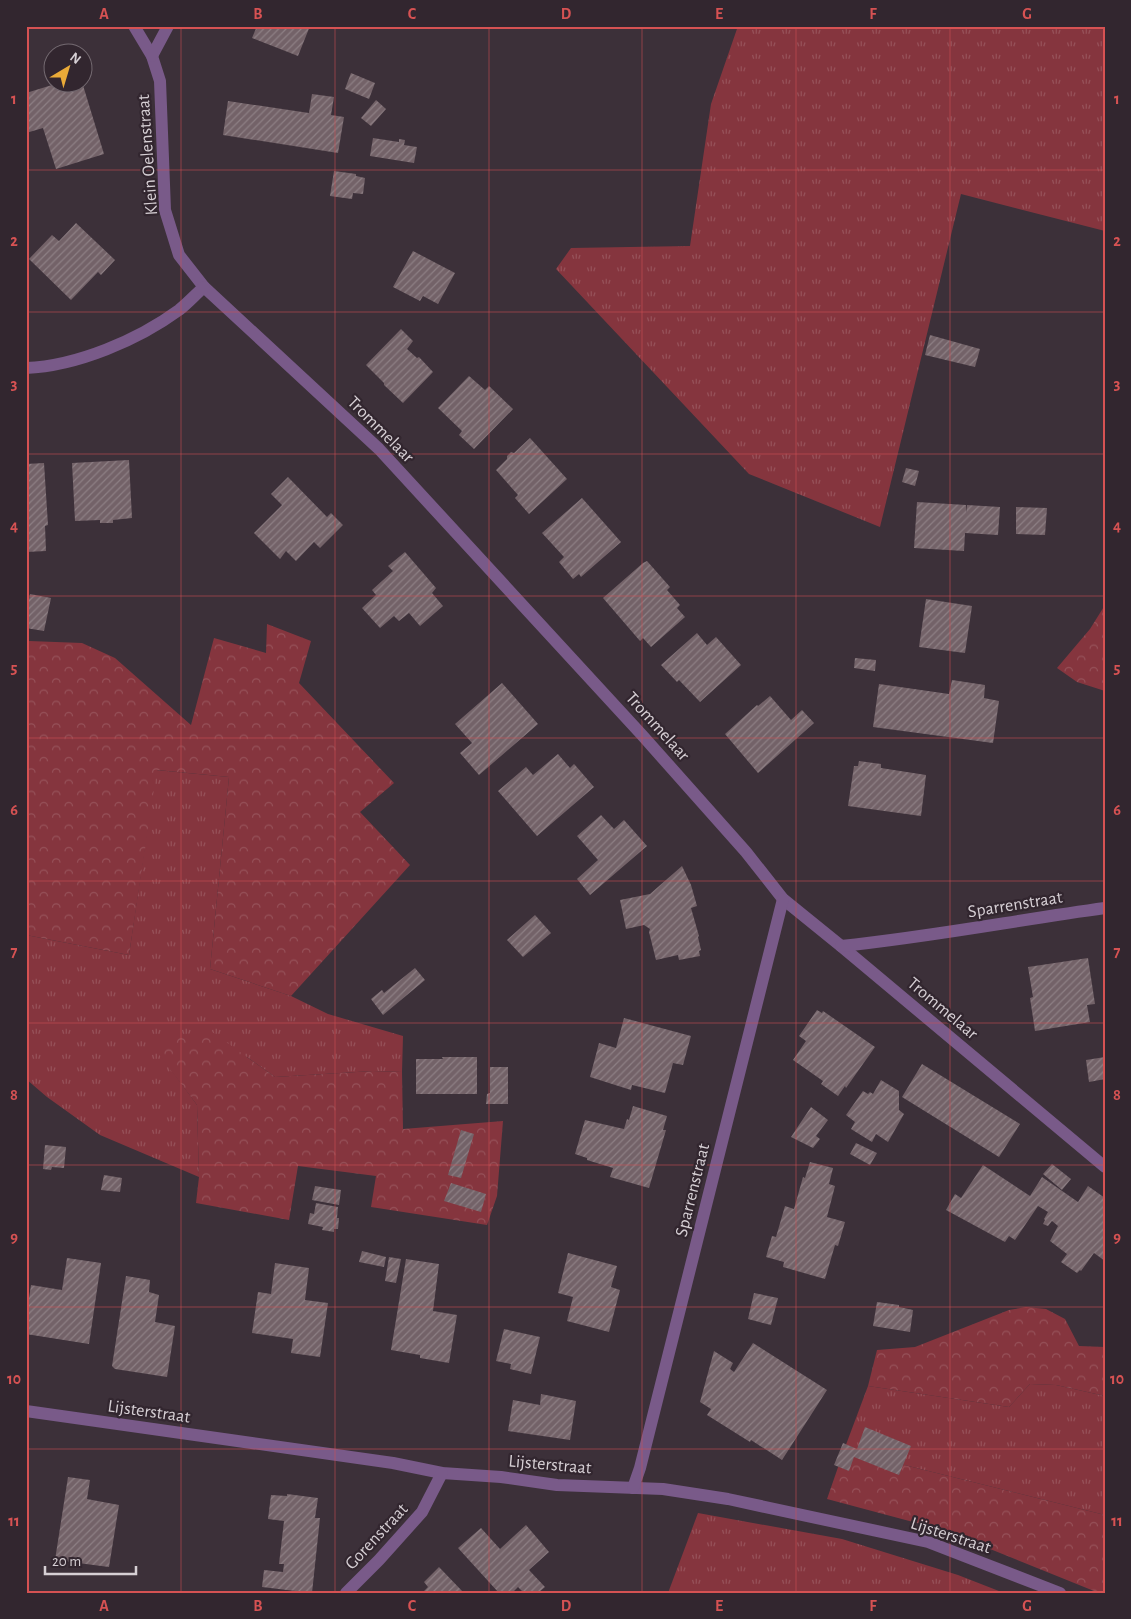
<svg xmlns="http://www.w3.org/2000/svg" width="1131" height="1619" viewBox="0 0 1131 1619" font-family="'Alegreya Sans',sans-serif">
  <style>
    .grass { fill: url(#grass-tufts) }
    .forest { fill: url(#forest-crowns) }
    .building { fill: url(#building-hatch) }
    .lines { fill: none; stroke-linecap: round; stroke-linejoin: round }
    .minor { stroke: #795a89; stroke-width: 12 }
    .grid { fill: none; stroke: #d65253; stroke-width: 1; stroke-opacity: 0.55 }
    .labels { text-anchor: middle; stroke-width: 4.5; stroke-linejoin: round; paint-order: stroke }
    .street-label { font-size: 18px; fill: #d6cfd4; stroke: #32262f }
    .neatline { fill: none; stroke: #d65253; stroke-width: 2 }
    .grid-label { font-size: 16px; text-anchor: middle; font-weight: bold; fill: #d65253 }
  </style>
  <defs>
    <pattern id="grass-tufts" width="24" height="20" patternUnits="userSpaceOnUse" patternTransform="scale(1.25)"><rect width="24" height="20" fill="#85353e"/><path d="M3 7l-1-3M5 7V3M7 7l1-3M15 17l-1-3M17 17v-4M19 17l1-3" fill="none" stroke="#965159"/></pattern>
    <pattern id="forest-crowns" width="20" height="18" patternUnits="userSpaceOnUse" patternTransform="scale(1.25)"><rect width="20" height="18" fill="#85353e"/><path d="M2 6a3 3 0 1 1 6 0M12 15a3 3 0 1 1 6 0" fill="none" stroke="#965159"/></pattern>
    <pattern id="building-hatch" width="6" height="6" patternUnits="userSpaceOnUse" patternTransform="scale(1.25)"><rect width="6" height="6" fill="#736268"/><path d="M-1 1l2-2M0 6l6-6M5 7l2-2" fill="none" stroke="#8d7f84"/></pattern>
  </defs>
  <rect width="100%" height="100%" fill="#3c3039"/>
  <g class="grass">
    <polygon points="738,26 1105,26 1105,231 961,194 880,527 749,474 556,269 571,248 690,246 711,104"/>
    <polygon points="156,770 229,777 210,969 291,996 328,1014 403,1036 402,1072 373,1071 275,1077 247,1057 158,1052 197,1105 199,1177 100,1135 47,1097 26,1079 26,935 129,955"/>
    <polygon points="1030,1384 1056,1385 1105,1396 1105,1515 844,1450 868,1386 1009,1407"/>
    <polygon points="698,1513 842,1539 958,1575 1004,1593 668,1593"/>
  </g>
  <g class="forest">
    <polygon points="1105,605 1105,691 1077,682 1057,668 1090,629"/>
    <polygon points="267,624 311,641 299,683 394,783 360,812 410,865 291,996 210,969 229,777 157,770 129,955 26,935 26,672 29,641 82,643 115,658 191,725 214,638 266,653"/>
    <path d="M212 1032 275 1077 373 1071 402 1072 403 1129 503 1121 497 1196 487 1225 371 1207 376 1176 298 1166 289 1220 196 1203 199 1177 197 1105 157 1052C170 1033 191 1033 212 1032Z"/>
    <polygon points="1026,1307 1046,1309 1065,1319 1079,1346 1105,1347 1105,1396 1056,1385 1030,1384 1009,1407 868,1386 877,1350 915,1347 1009,1310"/>
    <polygon points="844,1450 1105,1515 1105,1593 1099,1593 943,1530 827,1499"/>
  </g>
  <g class="building">
    <polygon points="257,26 310,26 298,56 252,38"/>
    <polygon points="351,73 375,83 369,99 345,89"/>
    <polygon points="62,82 82,82 104,154 56,169 43,128 26,133 26,93"/>
    <polygon points="312,94 334,97 331,115 344,117 338,153 223,135 228,101 309,113"/>
    <polygon points="376,100 386,109 371,126 361,118"/>
    <polygon points="373,138 399,142 399,139 405,140 404,145 417,147 414,163 370,156"/>
    <polygon points="334,171 356,174 356,176 365,178 363,194 353,193 352,199 330,196"/>
    <polygon points="76,223 115,260 101,275 98,272 71,300 29,259 52,235 59,241"/>
    <polygon points="413,251 455,273 438,304 423,296 420,301 393,287"/>
    <polygon points="401,329 413,341 407,349 417,358 419,357 433,372 403,403 384,385 384,383 366,365"/>
    <polygon points="930,335 980,349 975,367 925,355"/>
    <polygon points="469,376 485,390 489,386 513,409 474,449 459,435 462,431 438,408"/>
    <polygon points="530,438 567,479 529,514 515,498 518,495 496,470 507,459 507,456 511,452 514,453"/>
    <polygon points="129,460 132,518 113,520 113,523 100,523 100,520 75,521 72,463"/>
    <polygon points="44,463 48,525 45,526 46,551 26,552 26,464"/>
    <polygon points="906,468 919,471 915,486 902,482"/>
    <polygon points="288,477 327,517 331,513 343,525 320,548 314,542 296,561 286,551 280,559 254,533 282,505 271,494"/>
    <polygon points="582,498 621,542 581,577 579,574 573,579 559,562 564,557 542,533"/>
    <polygon points="917,502 966,505 967,513 967,505 1000,507 998,535 965,533 964,551 914,548"/>
    <polygon points="1016,507 1047,508 1045,535 1016,534"/>
    <polygon points="405,552 436,588 432,593 443,606 420,626 409,613 399,621 394,616 380,628 362,608 376,595 372,590 393,571 388,566"/>
    <polygon points="647,561 670,587 667,590 680,605 677,608 685,617 651,647 643,638 640,641 603,598 643,563"/>
    <polygon points="30,594 51,598 44,631 26,628 26,615"/>
    <polygon points="926,599 972,606 965,653 919,647"/>
    <polygon points="697,633 707,645 716,637 741,665 700,702 679,680 677,682 661,665"/>
    <polygon points="855,658 876,660 875,671 854,668"/>
    <polygon points="952,680 985,685 984,698 999,701 993,743 873,727 879,684 949,694"/>
    <polygon points="502,683 538,724 479,775 460,753 472,743 455,724"/>
    <polygon points="770,696 791,720 802,710 814,723 758,773 725,734 757,705 758,706"/>
    <polygon points="558,754 570,768 574,764 575,765 594,787 537,836 498,791 526,767 533,775"/>
    <polygon points="859,761 881,764 881,768 926,775 921,816 848,806 854,766 858,766"/>
    <polygon points="601,815 614,829 624,820 647,846 590,895 577,879 598,860 577,836"/>
    <polygon points="682,866 691,885 697,906 691,908 699,936 698,937 701,950 699,951 700,956 679,960 678,955 656,960 649,932 650,929 644,925 626,929 620,900 650,894"/>
    <polygon points="535,915 551,933 523,957 507,940"/>
    <polygon points="1088,958 1095,1004 1087,1005 1090,1022 1035,1031 1030,998 1033,997 1028,967"/>
    <polygon points="415,968 425,980 383,1015 371,999 382,990 384,993"/>
    <polygon points="817,1010 822,1013 823,1011 875,1047 846,1088 845,1086 838,1096 821,1084 823,1081 793,1060 806,1041 799,1036"/>
    <polygon points="624,1018 691,1036 683,1065 673,1063 665,1093 632,1085 631,1090 590,1077 599,1043 616,1048"/>
    <polygon points="442,1057 477,1057 477,1094 416,1094 416,1059 443,1059"/>
    <polygon points="1105,1057 1105,1079 1089,1082 1086,1060"/>
    <polygon points="922,1064 1020,1124 999,1157 902,1097"/>
    <polygon points="490,1067 508,1067 508,1104 486,1104 487,1094 490,1093"/>
    <polygon points="881,1080 899,1091 899,1110 904,1114 888,1142 876,1134 872,1142 851,1129 855,1122 846,1115 863,1091 868,1094 870,1092 873,1094"/>
    <polygon points="633,1106 667,1116 663,1130 666,1130 649,1188 610,1177 613,1168 587,1160 587,1158 575,1154 585,1120 624,1129 627,1119 629,1120"/>
    <polygon points="811,1107 828,1120 816,1136 820,1139 813,1148 791,1137"/>
    <polygon points="461,1130 474,1134 461,1178 448,1175"/>
    <polygon points="856,1143 877,1153 870,1165 850,1154"/>
    <polygon points="45,1145 66,1147 64,1168 52,1167 51,1170 43,1169"/>
    <polygon points="810,1162 833,1168 829,1184 835,1186 827,1217 845,1222 838,1246 835,1245 825,1279 783,1267 784,1262 766,1257 772,1236 776,1237 785,1206 794,1209 803,1177 805,1178"/>
    <polygon points="1052,1164 1071,1179 1062,1190 1043,1174"/>
    <polygon points="983,1165 1030,1196 1042,1177 1078,1202 1088,1186 1105,1198 1105,1261 1094,1253 1081,1271 1080,1270 1077,1273 1061,1262 1067,1254 1050,1241 1058,1226 1052,1221 1048,1226 1043,1224 1045,1220 1044,1219 1048,1212 1038,1206 1015,1240 1009,1236 1005,1242 946,1210 955,1194 961,1198"/>
    <polygon points="104,1175 122,1178 120,1192 101,1190"/>
    <polygon points="451,1183 486,1194 481,1212 444,1201"/>
    <polygon points="315,1186 341,1190 339,1205 312,1200"/>
    <polygon points="316,1203 338,1207 337,1218 339,1218 338,1229 334,1229 334,1232 322,1230 323,1227 308,1224 310,1213 314,1214"/>
    <polygon points="362,1251 386,1257 384,1267 359,1262"/>
    <polygon points="568,1253 617,1266 611,1287 620,1290 609,1332 567,1321 573,1297 558,1293"/>
    <polygon points="389,1257 401,1259 396,1283 385,1281"/>
    <polygon points="67,1258 101,1263 89,1344 26,1334 26,1319 31,1285 62,1290"/>
    <polygon points="406,1259 439,1264 433,1311 457,1315 449,1363 420,1358 420,1355 391,1350"/>
    <polygon points="275,1263 309,1268 305,1300 328,1303 320,1357 291,1353 293,1339 252,1333 258,1292 271,1294"/>
    <polygon points="126,1276 150,1280 149,1292 159,1295 155,1322 175,1326 167,1377 115,1369 112,1366"/>
    <polygon points="754,1293 778,1298 771,1325 748,1319"/>
    <polygon points="877,1302 899,1305 899,1307 913,1310 910,1332 873,1326"/>
    <polygon points="504,1329 540,1337 531,1374 510,1369 511,1364 496,1361"/>
    <polygon points="753,1343 827,1390 782,1460 751,1440 750,1442 707,1415 711,1409 700,1402 714,1351 733,1363 730,1369 734,1372"/>
    <polygon points="541,1394 576,1401 570,1440 508,1431 513,1400 540,1405"/>
    <polygon points="865,1427 911,1446 899,1475 854,1457 849,1471 834,1465 843,1443 857,1449"/>
    <polygon points="68,1477 90,1480 87,1499 119,1505 109,1567 55,1560"/>
    <polygon points="287,1494 318,1498 315,1518 320,1518 312,1593 262,1587 264,1570 283,1572 284,1564 279,1564 284,1521 268,1519 271,1495 287,1496"/>
    <polygon points="526,1525 549,1552 529,1570 545,1587 538,1593 524,1593 518,1587 512,1593 499,1593 458,1548 481,1528 500,1549"/>
    <polygon points="439,1567 464,1593 422,1593 428,1587 424,1582"/>
  </g>
  <g class="lines">
    <g class="minor">
      <polyline points="134,26 152,56 160,81 165,210 179,255 204,287 379,449 642,735 746,852 783,899 841,946 1105,1167"/>
      <polyline points="152,56 168,26"/>
      <path d="M26 368C77 366 138 340 179 310 188 303 196 294 204 287"/>
      <path d="M841 946C930 937 1017 920 1105 908"/>
      <polyline points="26,1411 393,1463 442,1473 501,1477 557,1485 663,1489 728,1499 928,1542 1060,1593"/>
      <polyline points="633,1488 640,1468 783,899"/>
      <polyline points="346,1593 379,1560 422,1512 442,1473"/>
    </g>
  </g>
  <path class="grid" d="M181 26V1593M335 26V1593M489 26V1593M642 26V1593M796 26V1593M950 26V1593M26 170H1105M26 312H1105M26 454H1105M26 596H1105M26 738H1105M26 881H1105M26 1023H1105M26 1165H1105M26 1307H1105M26 1449H1105"/>
  <g class="labels">
    <g class="street-label">
      <text transform="translate(147 155) rotate(-94)" y="6">Klein Oelenstraat</text>
      <text transform="translate(381 429) rotate(45)" y="6">Trommelaar</text>
      <text transform="translate(658 726) rotate(48)" y="6">Trommelaar</text>
      <text transform="translate(1015 904) rotate(-9)" y="6">Sparrenstraat</text>
      <text transform="translate(943 1008) rotate(40)" y="6">Trommelaar</text>
      <text transform="translate(692 1190) rotate(-76)" y="6">Sparrenstraat</text>
      <text transform="translate(149 1411) rotate(8)" y="6">Lijsterstraat</text>
      <text transform="translate(550 1464) rotate(5)" y="6">Lijsterstraat</text>
      <text transform="translate(951 1535) rotate(18)" y="6">Lijsterstraat</text>
      <text transform="translate(376 1536) rotate(-47)" y="6">Gorenstraat</text>
    </g>
  </g>
  <rect width="1131" height="1619" fill="none" stroke="#32262f" stroke-width="55"/>
  <g transform="translate(68 68) rotate(38)"><circle r="24" fill="#32262f" stroke="#746a71"/>
  <path d="M0-4L9 19L0 12L-9 19Z" fill="#eaaa38"/>
  <text y="-8" font-size="14" font-weight="bold" text-anchor="middle" fill="#d6cfd4">N</text>
  </g>
  <path d="M45 1566v8h91v-8" fill="none" stroke="#d6cfd4" stroke-width="2.5"/>
  <text x="52" y="1566" font-size="15" fill="#d6cfd4" stroke="#32262f" stroke-width="4" paint-order="stroke">20 m</text>
  <rect x="28" y="28" width="1076" height="1564" class="neatline"/>
  <g class="grid-label">
    <text x="104" y="19">A</text>
    <text x="258" y="19">B</text>
    <text x="412" y="19">C</text>
    <text x="566" y="19">D</text>
    <text x="719" y="19">E</text>
    <text x="873" y="19">F</text>
    <text x="1027" y="19">G</text>
    <text x="14" y="104">1</text>
    <text x="1117" y="104">1</text>
    <text x="14" y="246">2</text>
    <text x="1117" y="246">2</text>
    <text x="14" y="389">3</text>
    <text x="1117" y="389">3</text>
    <text x="14" y="531">4</text>
    <text x="1117" y="531">4</text>
    <text x="14" y="673">5</text>
    <text x="1117" y="673">5</text>
    <text x="14" y="815">6</text>
    <text x="1117" y="815">6</text>
    <text x="14" y="957">7</text>
    <text x="1117" y="957">7</text>
    <text x="14" y="1100">8</text>
    <text x="1117" y="1100">8</text>
    <text x="14" y="1242">9</text>
    <text x="1117" y="1242">9</text>
    <text x="14" y="1384">10</text>
    <text x="1117" y="1384">10</text>
    <text x="14" y="1526">11</text>
    <text x="1117" y="1526">11</text>
    <text x="104" y="1611">A</text>
    <text x="258" y="1611">B</text>
    <text x="412" y="1611">C</text>
    <text x="566" y="1611">D</text>
    <text x="719" y="1611">E</text>
    <text x="873" y="1611">F</text>
    <text x="1027" y="1611">G</text>
  </g>
</svg>
